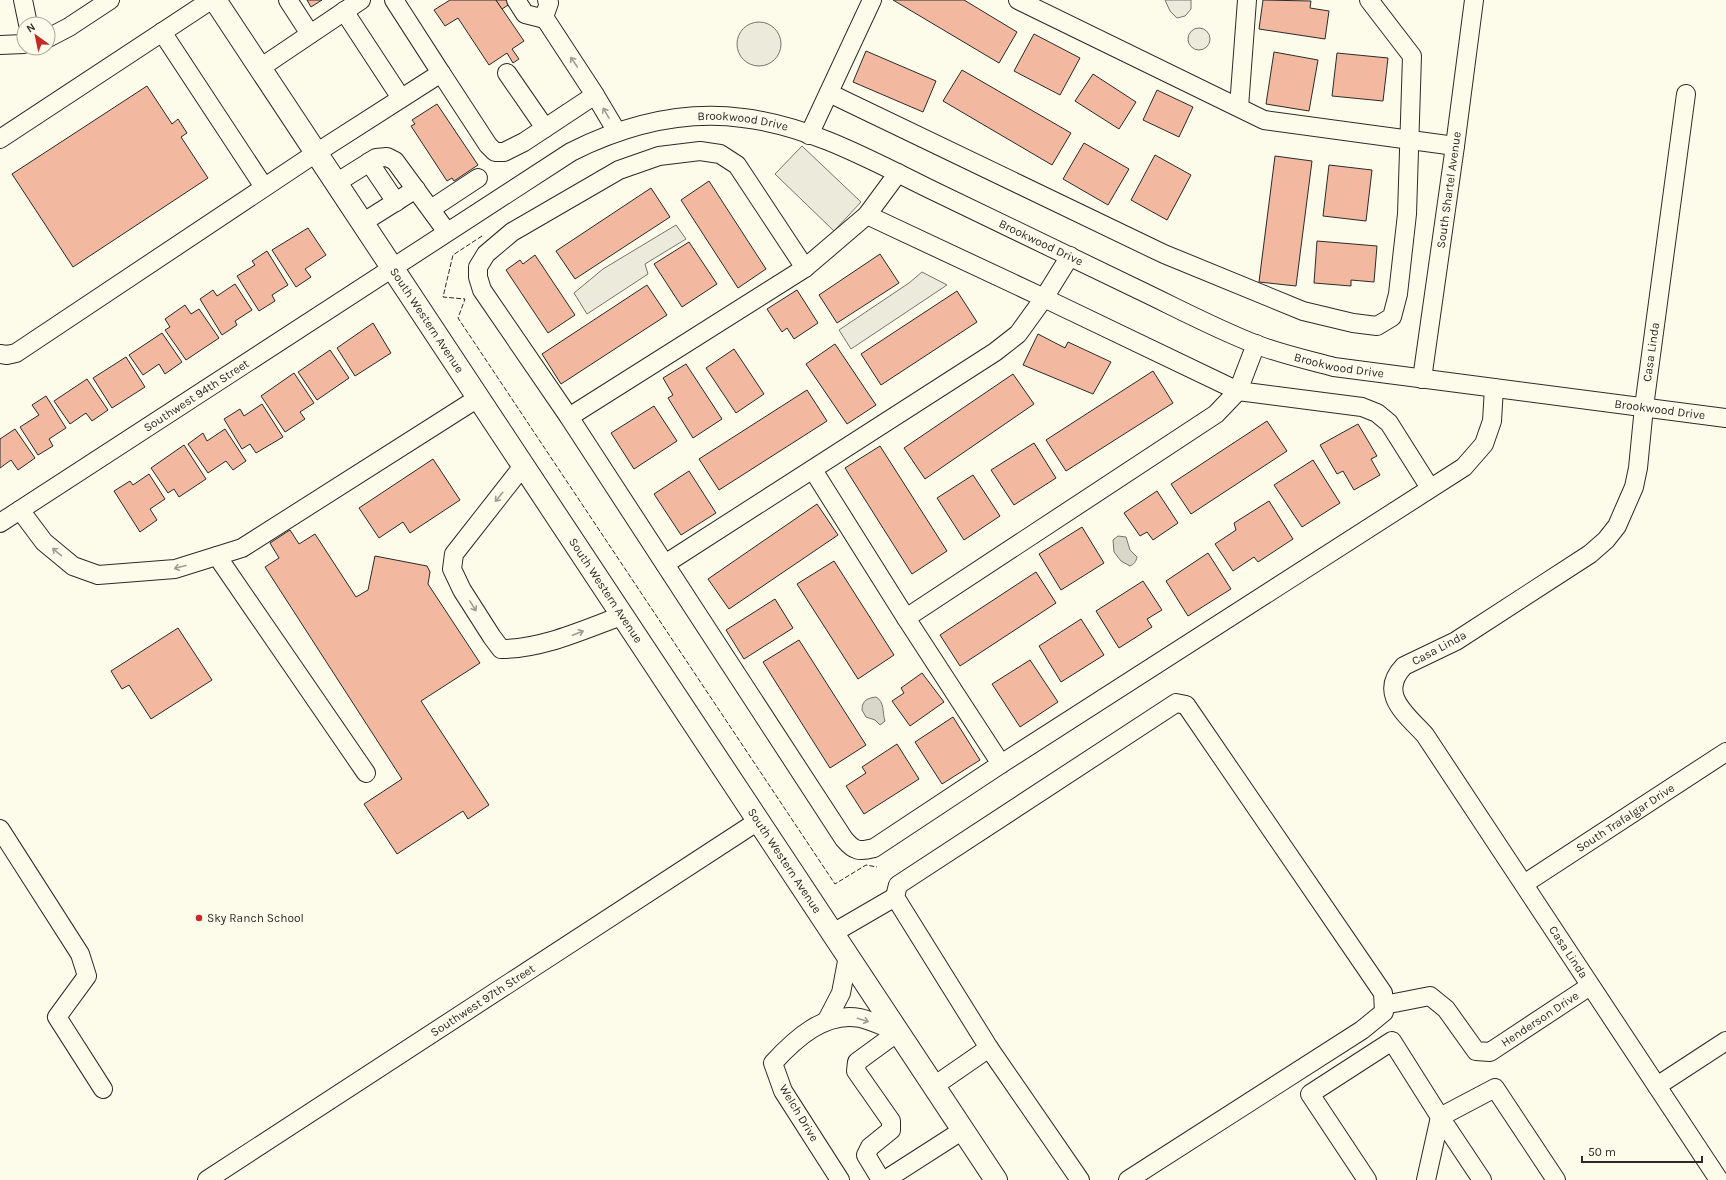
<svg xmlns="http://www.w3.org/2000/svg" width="1726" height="1180" viewBox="0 0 1726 1180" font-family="Karla,sans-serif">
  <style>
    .green { fill: #ecebdb; stroke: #74746e }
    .water { fill: #d8d7c9; stroke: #74746e }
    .building { fill: #f2b8a0; stroke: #2b2b2b }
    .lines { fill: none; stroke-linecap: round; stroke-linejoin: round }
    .minor-casing { stroke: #2b2b2b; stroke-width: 20 }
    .major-casing { stroke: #2b2b2b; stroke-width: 24 }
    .minor { stroke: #fdfbea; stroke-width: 18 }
    .major { stroke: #fdfbea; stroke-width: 22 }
    .fence { stroke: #2b2b2b; stroke-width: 1; stroke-dasharray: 5 2; stroke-linecap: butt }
    .oneway { stroke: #9e9d94 }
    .poi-dot { fill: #c62828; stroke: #fdfbea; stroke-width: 1.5 }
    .labels { text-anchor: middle; stroke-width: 3; stroke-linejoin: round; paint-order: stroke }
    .street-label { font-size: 12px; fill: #2b2b2b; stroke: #fdfbea }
    .poi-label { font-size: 12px; fill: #2b2b2b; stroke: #fdfbea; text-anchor: start }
  </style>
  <rect width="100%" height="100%" fill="#fdfbea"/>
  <g class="green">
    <polygon points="1165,0 1191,0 1191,9 1185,16 1177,18 1170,11"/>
    <circle cx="759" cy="44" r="22"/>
    <circle cx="1199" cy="39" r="11"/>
    <polygon points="802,146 861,202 834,231 775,174"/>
    <polygon points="676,225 686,239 645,264 648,274 587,314 574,293 603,269"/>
    <polygon points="922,272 947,285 851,349 839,330 909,283"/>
  </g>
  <g class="water">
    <path d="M1118 536 1126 537 1130 550 1137 557C1136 562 1134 564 1130 566L1121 561 1114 552 1113 540Z"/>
    <path d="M876 697C885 702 882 712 885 721L880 725 875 720 866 717 862 710C862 700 868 698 876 697Z"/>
  </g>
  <g class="building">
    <polygon points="307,0 322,0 311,7"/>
    <polygon points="450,0 496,0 524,41 512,49 519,59 513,63 507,53 489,65 458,18 445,26 434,10"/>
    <polygon points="496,0 516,0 502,9"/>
    <polygon points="893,0 964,0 1017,32 999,63"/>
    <polygon points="1263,0 1311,1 1310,8 1329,11 1325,39 1259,29"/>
    <polygon points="1034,34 1080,58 1060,95 1014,71"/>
    <polygon points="866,51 936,81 923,112 853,82"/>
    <polygon points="1274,52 1318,60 1309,111 1266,104"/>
    <polygon points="1337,53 1388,58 1383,101 1332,96"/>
    <polygon points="962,70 1071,133 1052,165 943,101"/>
    <polygon points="1093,74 1136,102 1119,129 1075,101"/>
    <polygon points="147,86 172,124 178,119 187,133 181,137 208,178 73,267 12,174"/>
    <polygon points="1157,90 1193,107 1179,137 1143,120"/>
    <polygon points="437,104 478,165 454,181 452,178 447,181 411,126 415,124 412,120"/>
    <polygon points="1084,143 1129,169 1108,205 1063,179"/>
    <polygon points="1155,155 1191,175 1167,220 1131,200"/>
    <polygon points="1275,156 1312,161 1296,286 1259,282"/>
    <polygon points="1329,165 1372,170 1366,221 1323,216"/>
    <polygon points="709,181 766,269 738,288 681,200"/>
    <polygon points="651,188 670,217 575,279 556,251"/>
    <polygon points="308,228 326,255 305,269 311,277 296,287 272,250"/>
    <polygon points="1317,241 1377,246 1374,282 1351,280 1351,286 1314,283"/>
    <polygon points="689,242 717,284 682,307 654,264"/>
    <polygon points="267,251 288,285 272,295 275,301 259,311 237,276 255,265 252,261"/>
    <polygon points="880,254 899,283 837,323 819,295"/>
    <polygon points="535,255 575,315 548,333 506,270 520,260 523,264"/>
    <polygon points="235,284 252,310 235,321 237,325 222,335 200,299 213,290 217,296"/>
    <polygon points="647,285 667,315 561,384 542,354"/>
    <polygon points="797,290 818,323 794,339 787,328 782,332 767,309"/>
    <polygon points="957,291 977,322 881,385 861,354"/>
    <polygon points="185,305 191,314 199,309 219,338 186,360 165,330 170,327 165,319"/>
    <polygon points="373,323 391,353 355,376 337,348"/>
    <polygon points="162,333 182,362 165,374 159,364 143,375 129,355"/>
    <polygon points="1038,334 1065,348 1068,342 1111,362 1093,394 1023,365"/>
    <polygon points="835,344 876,405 847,424 806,364"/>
    <polygon points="734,349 764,394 736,413 706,368"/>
    <polygon points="330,350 349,378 317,400 298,372"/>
    <polygon points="126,357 145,387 112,408 93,378"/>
    <polygon points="686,364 722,419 693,438 668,398 673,395 663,378"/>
    <polygon points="1153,371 1173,403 1066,471 1046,440"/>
    <polygon points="294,373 314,403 300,412 305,419 285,432 261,396"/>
    <polygon points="1013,374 1034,404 925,479 904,448"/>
    <polygon points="87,379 108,410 92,421 86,413 70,424 54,401"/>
    <polygon points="807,390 827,421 719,490 699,459"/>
    <polygon points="46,396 66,428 49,439 53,446 38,455 20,427 39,415 32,405"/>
    <polygon points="262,404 283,437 256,453 250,444 242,449 224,419 240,409 244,416"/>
    <polygon points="654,406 677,441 634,469 611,433"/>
    <polygon points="1267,421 1287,451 1191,514 1171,484"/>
    <polygon points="1358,424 1377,456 1371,459 1380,475 1354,490 1343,471 1337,474 1320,445"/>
    <polygon points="15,429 35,458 18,470 11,460 0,468 0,439"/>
    <polygon points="225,429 246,461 233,470 226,461 208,473 188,444 203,433 207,441"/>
    <polygon points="1034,443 1056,478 1014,505 991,470"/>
    <polygon points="184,445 206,479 179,497 174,489 168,493 151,468"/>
    <polygon points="880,446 947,551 912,574 845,468"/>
    <polygon points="433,459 460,500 410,533 403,522 379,538 359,508"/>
    <polygon points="1313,460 1340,503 1302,527 1274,485"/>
    <polygon points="689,471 716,513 681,535 654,494"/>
    <polygon points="149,474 165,499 150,509 157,520 140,532 114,491 130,481 133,485"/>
    <polygon points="973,475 1000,516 964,540 937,498"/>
    <polygon points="1157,491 1178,523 1153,540 1147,532 1140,536 1124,513"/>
    <polygon points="1269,501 1293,539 1258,562 1254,557 1233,571 1215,544 1236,530 1234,523"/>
    <polygon points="817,504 838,535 729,609 708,579"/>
    <polygon points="1082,527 1104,563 1061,590 1039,554"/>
    <polygon points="290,530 299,544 315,534 356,597 368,590 375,556 427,566 430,572 428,584 480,663 421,701 489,805 468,819 463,811 397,854 364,804 402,779 265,567 279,558 270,543"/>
    <polygon points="1208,553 1231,589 1188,616 1166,581"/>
    <polygon points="834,561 894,655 858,679 797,584"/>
    <polygon points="1036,572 1056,603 960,666 940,635"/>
    <polygon points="1143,581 1162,610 1147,619 1152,627 1119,648 1096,611"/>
    <polygon points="775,599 793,628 744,659 726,630"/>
    <polygon points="1081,619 1104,655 1061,682 1039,646"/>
    <polygon points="178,628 212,680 151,719 129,685 122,689 111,671"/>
    <polygon points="799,640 866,745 830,768 763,662"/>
    <polygon points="1030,660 1058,702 1020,727 992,684"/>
    <polygon points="922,673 944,702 910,726 892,701 904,693 901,688"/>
    <polygon points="953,717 980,760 942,784 915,742"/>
    <polygon points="897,744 919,779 864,814 846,786 866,773 862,767"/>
  </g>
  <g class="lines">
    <defs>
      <g id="minor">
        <polyline points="23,0 28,24"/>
        <polyline points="288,0 310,34"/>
        <polyline points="516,0 525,14 545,19"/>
        <polyline points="547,0 549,3 544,17 595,95 617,132"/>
        <polyline points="1018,0 1264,120 1455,146"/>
        <polyline points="344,11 401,98"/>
        <polyline points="162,32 264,187"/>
        <polyline points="48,38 69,27 110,0"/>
        <polyline points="0,45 24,44"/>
        <polyline points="260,68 361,0"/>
        <polyline points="441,73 488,145 495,152 504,152 524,142 595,95"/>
        <polyline points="507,73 545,128"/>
        <polyline points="829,93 1164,254 1303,311 1353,323 1377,326 1392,317 1398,294 1407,214 1412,56 1369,0"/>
        <path id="s1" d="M1686 94 1644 407 1638 468 1634 487 1617 526 1606 540 1590 554 1456 641 1404 666C1377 694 1407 715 1425 735L1719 1180"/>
        <polyline points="1239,107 1247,0"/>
        <polyline points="809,135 872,0"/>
        <polyline points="0,139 211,0"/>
        <polyline points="369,162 396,202"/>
        <polyline points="336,183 376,158 387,157 395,161 447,232"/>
        <polyline points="431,209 478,178"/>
        <polyline points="867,215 1044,298 1238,391 1362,407 1377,413 1389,423 1430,488"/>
        <polyline points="362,223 416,189"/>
        <path d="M805 268 737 165 720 154 700 151 659 156 619 170 512 232 486 254 478 267V277L482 290 569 417 844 839C854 851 859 852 874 848L1001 764 1464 467 1484 444 1492 421 1494 388"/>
        <polyline points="0,354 7,355 16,353 316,153 441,73 394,0"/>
        <path id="s2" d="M1422 379 1455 146 1474 0"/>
        <polyline points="569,417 805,268 867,215 898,173"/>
        <path d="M523 466 454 554 452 569 462 590 492 637 501 649C542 649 583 630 621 616"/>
        <polyline points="813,470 906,618 1001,764"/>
        <polyline points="20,510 44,542 73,566 98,575 175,569 242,548 478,398"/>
        <path id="s3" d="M0 523 571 152C625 125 683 110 743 118 812 126 876 163 938 193 1004 225 1070 256 1135 288 1175 307 1214 328 1255 344 1280 354 1308 360 1334 367L1726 418"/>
        <polyline points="217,556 366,773"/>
        <polyline points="665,564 995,352 1018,334 1044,298 1070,256"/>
        <polyline points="906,618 1216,414 1238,391 1256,344"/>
        <polyline points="0,829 80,954 87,976 57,1017 103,1089"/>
        <path id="s4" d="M1524 884 1726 752"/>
        <polyline points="833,933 895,897"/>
        <path id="s5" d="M1384 1005 1430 996 1446 1009 1476 1051 1490 1052 1590 986"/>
        <polyline points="827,1020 841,993 848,956"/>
        <polyline points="934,1086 989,1048"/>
        <polyline points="1657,1086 1726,1041"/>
        <polyline points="1440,1117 1482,1180"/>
        <path id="s6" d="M207 1180 758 821"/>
        <path d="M840 1180 783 1091 773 1063C795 1039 825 1011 860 1018 870 1020 887 1028 898 1032"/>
        <polyline points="881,1180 866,1155 870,1147 891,1130 891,1121 856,1071 857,1062 898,1032"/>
        <polyline points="885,1180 963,1130"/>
        <polyline points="1080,1180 989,1048 895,897 898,885 1176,703 1186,705 1383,993 1384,1012 1362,1030 1128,1180"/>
        <polyline points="1367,1180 1310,1094 1392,1041 1440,1117 1495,1088 1556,1180"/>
        <polyline points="1426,1180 1440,1117"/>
      </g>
      <g id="major">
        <path id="s7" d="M215 0 996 1180"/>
      </g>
    </defs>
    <use href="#minor" class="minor-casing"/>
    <use href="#major" class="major-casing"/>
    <use href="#minor" class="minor"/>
    <use href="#major" class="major"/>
    <polyline class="fence" points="482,236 453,255 443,297 465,299 458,318 835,884 866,865 877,867"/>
  </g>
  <defs><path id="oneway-shaft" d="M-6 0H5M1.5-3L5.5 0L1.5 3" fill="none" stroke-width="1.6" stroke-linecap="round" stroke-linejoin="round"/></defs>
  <g class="oneway">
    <use href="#oneway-shaft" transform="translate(574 62) rotate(-124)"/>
    <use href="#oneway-shaft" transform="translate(606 113) rotate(-120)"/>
    <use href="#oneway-shaft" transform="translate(499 497) rotate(129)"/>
    <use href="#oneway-shaft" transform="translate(57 552) rotate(-140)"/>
    <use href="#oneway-shaft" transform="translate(180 567) rotate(165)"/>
    <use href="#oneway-shaft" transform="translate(473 606) rotate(58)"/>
    <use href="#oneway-shaft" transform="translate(578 633) rotate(-21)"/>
    <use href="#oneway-shaft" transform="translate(863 1020) rotate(17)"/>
  </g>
  <circle class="poi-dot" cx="199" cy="918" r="4"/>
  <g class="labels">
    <g class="street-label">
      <text dy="4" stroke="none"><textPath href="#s3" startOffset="859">Brookwood Drive</textPath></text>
      <text dy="4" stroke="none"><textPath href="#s2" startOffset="191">South Shartel Avenue</textPath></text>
      <text dy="4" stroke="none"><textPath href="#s3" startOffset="1183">Brookwood Drive</textPath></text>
      <text dy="4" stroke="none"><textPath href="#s7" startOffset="384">South Western Avenue</textPath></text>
      <text transform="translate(1651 352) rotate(-82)" y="4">Casa Linda</text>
      <text dy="4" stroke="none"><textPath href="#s3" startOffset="1507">Brookwood Drive</textPath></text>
      <text dy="4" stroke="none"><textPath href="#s3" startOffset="234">Southwest 94th Street</textPath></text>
      <text dy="4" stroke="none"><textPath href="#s3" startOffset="1831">Brookwood Drive</textPath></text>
      <text dy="4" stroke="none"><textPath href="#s7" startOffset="708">South Western Avenue</textPath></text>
      <text transform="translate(1439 648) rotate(-28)" y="4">Casa Linda</text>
      <text dy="4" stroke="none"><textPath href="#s4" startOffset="121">South Trafalgar Drive</textPath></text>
      <text dy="4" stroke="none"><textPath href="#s7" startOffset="1032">South Western Avenue</textPath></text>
      <text dy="4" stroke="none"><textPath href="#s1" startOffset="1039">Casa Linda</textPath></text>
      <text dy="4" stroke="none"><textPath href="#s6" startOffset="329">Southwest 97th Street</textPath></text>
      <text dy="4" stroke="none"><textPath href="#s5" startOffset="193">Henderson Drive</textPath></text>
      <text transform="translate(799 1113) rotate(59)" y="4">Welch Drive</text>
    </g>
    <g class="poi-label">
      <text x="207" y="922">Sky Ranch School</text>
    </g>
  </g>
  <g transform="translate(36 36) rotate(327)"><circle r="19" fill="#fdfbea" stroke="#a9a89e"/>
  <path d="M0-3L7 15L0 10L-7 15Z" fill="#c62828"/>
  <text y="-6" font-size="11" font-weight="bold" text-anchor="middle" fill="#2b2b2b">N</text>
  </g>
  <path d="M1582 1156v6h120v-6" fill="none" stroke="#2b2b2b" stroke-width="2"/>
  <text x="1588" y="1156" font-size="12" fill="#2b2b2b" stroke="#fdfbea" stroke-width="3" paint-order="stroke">50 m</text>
</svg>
